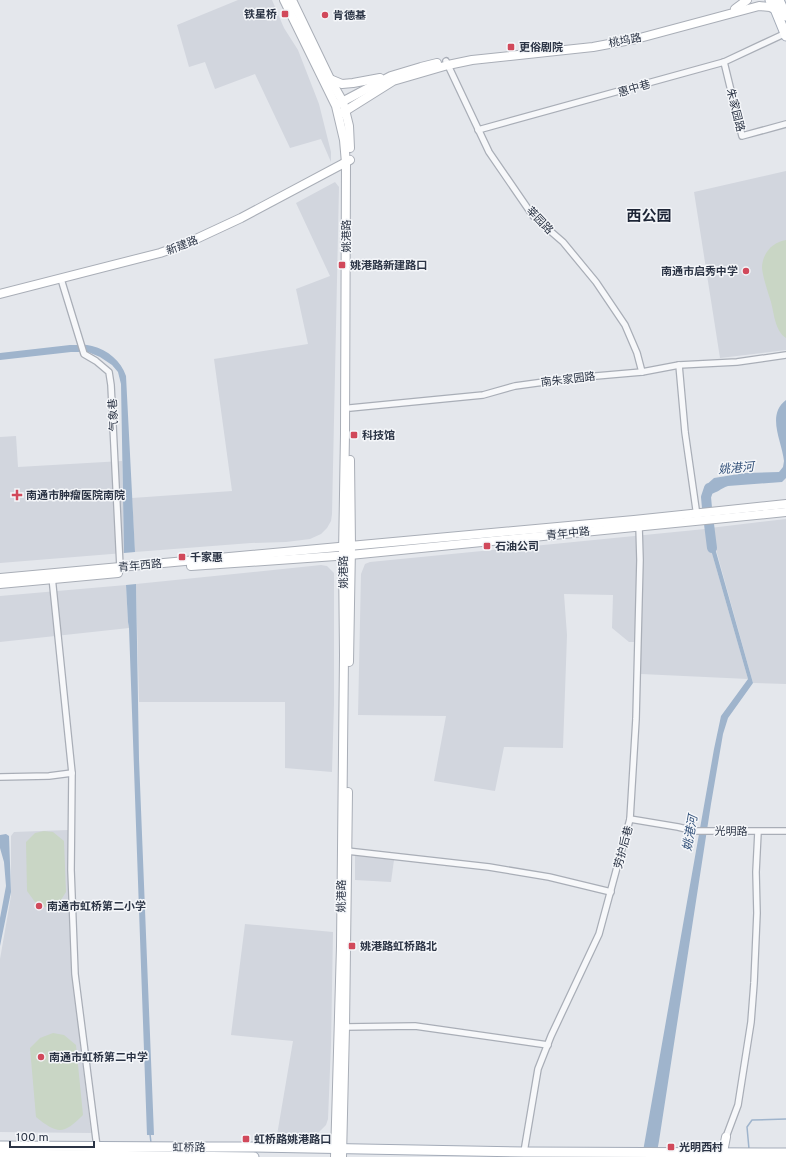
<svg xmlns="http://www.w3.org/2000/svg" width="786" height="1157" viewBox="0 0 786 1157" font-family="Overpass,'Noto Sans SC',sans-serif">
  <style>
    .built { fill: #d2d6de }
    .green { fill: #c9d6c5 }
    .water { fill: #9fb4cc }
    .lines { fill: none; stroke-linecap: round; stroke-linejoin: round }
    .stream { stroke: #9fb4cc; stroke-width: 1.5 }
    .river { stroke: #9fb4cc; stroke-width: 10 }
    .street-casing { stroke: #a9aeb7; stroke-width: 8 }
    .secondary-casing { stroke: #a9aeb7; stroke-width: 10 }
    .primary-casing { stroke: #a3abb8; stroke-width: 11 }
    .street { stroke: #f7f8fa; stroke-width: 5.5 }
    .secondary { stroke: #fff; stroke-width: 8 }
    .primary { stroke: #fff; stroke-width: 9 }
    .poi-dot { fill: #d1495b; stroke: #f4f6f9; stroke-width: 1.5 }
    .labels { text-anchor: middle; stroke-width: 3; stroke-linejoin: round; paint-order: stroke }
    .poi-label { font-size: 11px; font-weight: bold; fill: #2b3445; stroke: #f4f6f9; text-anchor: start }
    .street-label { font-size: 11px; fill: #2b3445; stroke: #f4f6f9 }
    .water-label { font-size: 12px; font-style: italic; fill: #34527a; stroke: #f4f6f9 }
    .district-label { font-size: 15px; font-weight: bold; fill: #1d2536; stroke: #f4f6f9 }
  </style>
  <rect width="100%" height="100%" fill="#e4e7ec"/>
  <g class="built">
    <polygon points="238,0 272,0 284,28 298,50 319,104 331,152 331,162 321,139 290,148 255,74 215,89 205,62 189,67 177,25"/>
    <polygon points="786,171 786,350 720,358 694,192"/>
    <polygon points="335,182 339,187 332,514 331,521 327,528 321,534 310,539 286,542 251,543 135,552 132,498 232,491 214,359 308,344 296,289 330,276 296,203"/>
    <polygon points="16,436 18,467 122,461 124,553 0,563 0,437"/>
    <polygon points="786,519 786,684 753,683 710,528"/>
    <polygon points="705,529 748,679 641,674 641,642 629,642 612,628 613,595 564,594 567,635 563,748 504,747 495,791 434,781 446,716 358,715 361,574 365,564 370,562"/>
    <polygon points="321,565 327,566 334,573 334,704 332,772 285,768 285,702 139,702 136,584"/>
    <polygon points="126,585 128,622 129,628 0,642 0,596"/>
    <polygon points="68,830 69,916 72,974 91,1133 0,1132 0,959 11,896 11,836 14,832"/>
    <polygon points="355,854 394,860 391,882 355,880"/>
    <polygon points="245,924 333,932 331,1045 328,1119 326,1125 316,1135 277,1135 293,1041 231,1035"/>
  </g>
  <g class="green">
    <path d="M786 240V338C775 331 774 313 771 302 768 292 763 278 762 268 762 254 772 242 786 240Z"/>
    <polygon points="44,831 53,832 64,841 66,892 59,903 52,906 45,907 35,902 27,891 26,842 35,833"/>
    <path d="M53 1033 64 1035 76 1045 83 1115C64 1134 58 1135 36 1117L30 1048 40 1038Z"/>
  </g>
  <g class="water">
    <path d="M70 345C77 345 86 344 92 346 108 350 121 361 126 376L135 552 124 553 121 384 118 372 112 365 100 357 88 352H71L0 360V353Z"/>
    <path d="M786 400V478L782 482 728 486C720 489 718 492 711 494L709 500 703 501 705 486 714 478 745 473 779 472 783 467 784 461C782 441 766 415 786 400Z"/>
    <polygon points="711,534 753,683 728,718 723,734 711,804 659,1141 656,1157 642,1157 714,749 721,716 748,679 707,536"/>
    <polygon points="136,584 139,759 154,1135 147,1135 129,628 128,622 126,585"/>
    <polygon points="6,834 9,836 11,892 0,946 0,918 6,886 4,862 0,848 0,835"/>
  </g>
  <g class="lines">
    <g class="stream">
      <polyline points="150,1134 151,1143"/>
      <polyline points="749,1149 747,1127 752,1120 786,1119"/>
    </g>
    <g class="river">
      <polyline points="707,508 706,497 709,488"/>
      <polyline points="709,524 712,548"/>
    </g>
    <defs>
      <g id="street">
        <polyline points="446,61 489,152 533,216 563,242 596,282 625,325 637,353 642,372"/>
        <polyline points="724,62 742,136 786,124"/>
        <polyline points="478,130 724,62 786,33"/>
        <polyline points="61,279 84,354 96,361 109,372 111,385 120,567"/>
        <polyline points="679,365 685,432 697,516"/>
        <polyline points="350,408 483,395 515,386 573,378 642,372 679,365 737,362 786,355"/>
        <polyline points="52,577 72,773 71,870 75,974 97,1147"/>
        <polyline points="0,777 49,776 72,773"/>
        <polyline points="630,819 678,827 694,831 786,831"/>
        <polyline points="347,851 489,867 549,877 611,892"/>
        <polyline points="345,1027 415,1026 548,1045"/>
        <polyline points="726,1137 738,1105 751,1022 754,983 757,913 756,872 758,832"/>
        <polyline points="524,1152 538,1069 551,1036 599,934 630,819 636,719 640,560 639,526"/>
      </g>
      <g id="secondary">
        <polyline points="284,0 336,106 344,140 346,163 345,434 343,555 344,655 341,946 335,1157"/>
        <polyline points="292,0 330,79 343,102 349,126 350,148"/>
        <polyline points="735,9 747,0"/>
        <polyline points="330,79 342,84 353,83 380,78"/>
        <polyline points="338,104 391,76 421,67 437,63"/>
        <polyline points="342,113 393,81 448,65 472,60 593,47 636,39 759,6 770,7 778,11"/>
        <polyline points="0,294 160,253 183,245 241,218 350,160"/>
        <polyline points="191,566 350,555 786,512"/>
        <polyline points="0,578 634,520 786,504"/>
        <polyline points="0,584 118,573"/>
        <polyline points="349,662 351,546 350,460"/>
        <polyline points="342,1157 345,1027 348,792"/>
        <polyline points="722,1157 726,1137"/>
      </g>
      <g id="primary">
        <polyline points="770,0 775,9 786,36"/>
        <polyline points="779,0 786,16"/>
        <polyline points="0,1146 194,1147 255,1147 524,1152 786,1153"/>
        <polyline points="0,1154 254,1157"/>
      </g>
    </defs>
    <use href="#street" class="street-casing"/>
    <use href="#secondary" class="secondary-casing"/>
    <use href="#primary" class="primary-casing"/>
    <use href="#street" class="street"/>
    <use href="#secondary" class="secondary"/>
    <use href="#primary" class="primary"/>
  </g>
  <g class="poi-dot">
    <rect x="281" y="10" width="8" height="8" rx="2"/>
    <circle cx="325" cy="15" r="4"/>
    <rect x="507" y="43" width="8" height="8" rx="2"/>
    <rect x="338" y="261" width="8" height="8" rx="2"/>
    <circle cx="746" cy="271" r="4"/>
    <rect x="350" y="431" width="8" height="8" rx="2"/>
    <path d="M15 489h4v4h4v4h-4v4h-4v-4h-4v-4h4z"/>
    <rect x="483" y="542" width="8" height="8" rx="2"/>
    <rect x="178" y="553" width="8" height="8" rx="2"/>
    <circle cx="39" cy="906" r="4"/>
    <rect x="348" y="942" width="8" height="8" rx="2"/>
    <circle cx="41" cy="1057" r="4"/>
    <rect x="242" y="1135" width="8" height="8" rx="2"/>
    <rect x="667" y="1143" width="8" height="8" rx="2"/>
  </g>
  <g class="labels">
    <g class="poi-label">
      <text x="277" y="18" text-anchor="end">铁星桥</text>
      <text x="333" y="19">肯德基</text>
      <text x="519" y="51">更俗剧院</text>
      <text x="350" y="269">姚港路新建路口</text>
      <text x="738" y="275" text-anchor="end">南通市启秀中学</text>
      <text x="362" y="439">科技馆</text>
      <text x="26" y="499">南通市肿瘤医院南院</text>
      <text x="495" y="550">石油公司</text>
      <text x="190" y="561">千家惠</text>
      <text x="47" y="910">南通市虹桥第二小学</text>
      <text x="360" y="950">姚港路虹桥路北</text>
      <text x="49" y="1061">南通市虹桥第二中学</text>
      <text x="254" y="1143">虹桥路姚港路口</text>
      <text x="679" y="1151">光明西村</text>
    </g>
    <g class="street-label">
      <text transform="translate(625 40) rotate(-11)" y="4">桃坞路</text>
      <text transform="translate(634 88) rotate(-16)" y="4">惠中巷</text>
      <text transform="translate(736 110) rotate(76)" y="4">朱家园路</text>
      <text transform="translate(540 220) rotate(46)" y="4">莘园路</text>
      <text transform="translate(346 236) rotate(-90)" y="4">姚港路</text>
      <text transform="translate(182 245) rotate(-21)" y="4">新建路</text>
      <text transform="translate(568 379) rotate(-7)" y="4">南朱家园路</text>
      <text transform="translate(113 415) rotate(-93)" y="4">气象巷</text>
      <text transform="translate(568 533) rotate(-6)" y="4">青年中路</text>
      <text transform="translate(140 565) rotate(-5)" y="4">青年西路</text>
      <text transform="translate(343 572) rotate(-90)" y="4">姚港路</text>
      <text transform="translate(731 831) rotate(1)" y="4">光明路</text>
      <text transform="translate(623 847) rotate(-75)" y="4">劳护后巷</text>
      <text transform="translate(341 896) rotate(-89)" y="4">姚港路</text>
      <text x="189" y="1151">虹桥路</text>
    </g>
    <g class="water-label">
      <text transform="translate(736 468) rotate(-5)" y="4">姚港河</text>
      <text transform="translate(690 833) rotate(-80)" y="4">姚港河</text>
    </g>
    <g class="district-label">
      <text x="649" y="221">西公园</text>
    </g>
  </g>
  <path d="M10 1141v6h84v-6" fill="none" stroke="#2b3445" stroke-width="2"/>
  <text x="16" y="1141" font-size="12" fill="#2b3445" stroke="#f4f6f9" stroke-width="3" paint-order="stroke">100 m</text>
</svg>
